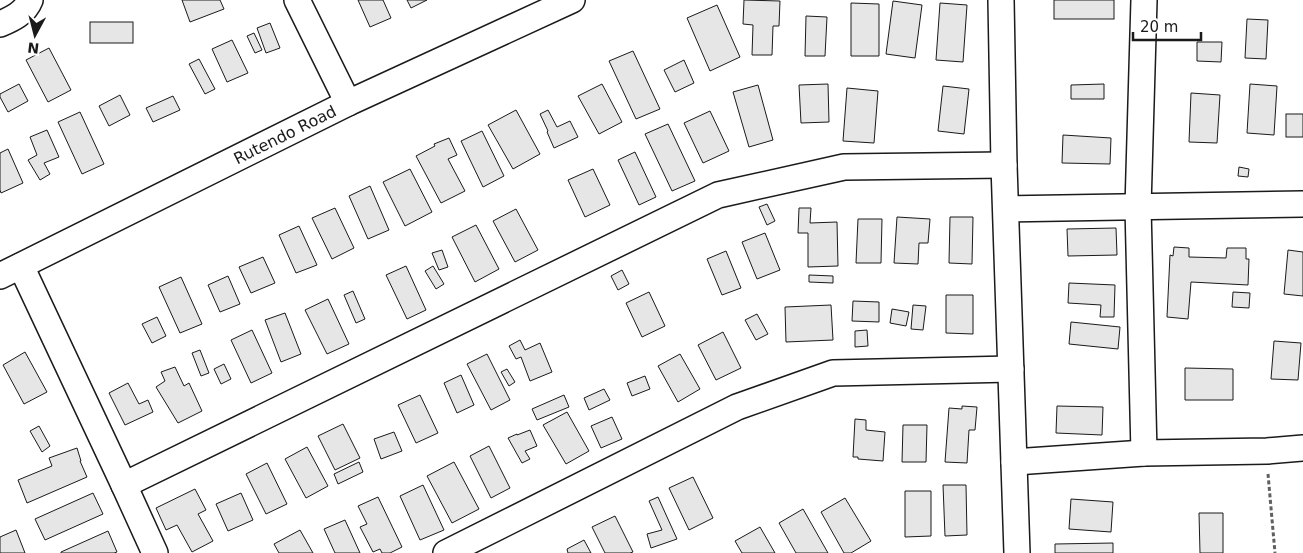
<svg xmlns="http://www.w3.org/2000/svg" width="1303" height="553" viewBox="0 0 1303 553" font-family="'DejaVu Sans',sans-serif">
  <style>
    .building { fill: #e6e6e6; stroke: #1a1a1a }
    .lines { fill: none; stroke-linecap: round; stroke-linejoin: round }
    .minor-casing { stroke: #1a1a1a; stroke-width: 28 }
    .path { stroke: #5f5f5f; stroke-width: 3; stroke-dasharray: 4 2.5; stroke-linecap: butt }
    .minor { stroke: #fff; stroke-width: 25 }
    .labels { text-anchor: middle; stroke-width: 4; stroke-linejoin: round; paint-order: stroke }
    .street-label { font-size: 16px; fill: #1a1a1a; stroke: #fff }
  </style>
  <rect width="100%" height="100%" fill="#fff"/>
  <g class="building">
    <polygon points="182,0 220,0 224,9 190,22"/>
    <polygon points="358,0 383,0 391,18 370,27"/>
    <polygon points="407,0 427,0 411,8"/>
    <polygon points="744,0 780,1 779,26 773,26 772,55 752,55 753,25 743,24"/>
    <rect x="1054" y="0" width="60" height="19"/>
    <polygon points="893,1 922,5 915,58 886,54"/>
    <polygon points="851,3 879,4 879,56 851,56"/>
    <polygon points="940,3 967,5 963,62 936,60"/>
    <polygon points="717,5 740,57 710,71 687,18"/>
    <polygon points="806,16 827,17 825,56 805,56"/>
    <polygon points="1247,19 1268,20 1266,59 1245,58"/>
    <rect x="90" y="22" width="43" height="21"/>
    <polygon points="270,23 280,48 266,53 257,28"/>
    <polygon points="254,33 262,50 255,53 247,36"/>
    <polygon points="232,40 248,73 227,82 212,49"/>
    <polygon points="1197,42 1222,42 1221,62 1197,61"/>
    <polygon points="49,48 71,90 48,102 26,60"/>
    <polygon points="633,51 660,109 636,119 609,61"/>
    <polygon points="199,59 215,89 205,94 189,64"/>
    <polygon points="684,60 694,83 675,92 664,70"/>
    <polygon points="19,84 28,101 8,112 0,97 0,94"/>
    <polygon points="602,84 622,122 599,134 578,96"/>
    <polygon points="828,84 829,122 801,123 799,85"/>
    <polygon points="1104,84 1104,99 1071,99 1071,85"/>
    <polygon points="1250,84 1277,86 1274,135 1247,133"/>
    <polygon points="758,85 773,140 749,147 733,92"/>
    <polygon points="943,86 969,89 964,134 938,131"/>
    <polygon points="847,88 878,91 874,143 843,141"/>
    <polygon points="1191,93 1220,95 1217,143 1189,142"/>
    <polygon points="120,95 130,115 109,126 99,106"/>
    <polygon points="173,96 180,110 153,122 146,108"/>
    <polygon points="516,110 540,154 513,169 488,125"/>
    <polygon points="548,110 557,127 570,121 578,137 554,148 547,132 548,131 540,114"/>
    <polygon points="710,111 729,151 703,163 684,123"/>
    <polygon points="80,112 104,164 82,174 58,122"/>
    <rect x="1286" y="114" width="17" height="23"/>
    <polygon points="668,124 695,181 672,191 645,134"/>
    <polygon points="47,130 59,157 44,163 50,174 40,180 28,160 37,155 30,137"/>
    <polygon points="482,131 504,176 483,187 461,141"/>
    <polygon points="1063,135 1111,138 1110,164 1062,163"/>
    <polygon points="449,138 457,155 448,159 465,191 441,203 416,156 435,146 434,144"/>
    <polygon points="8,149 23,183 1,193 0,190 0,153"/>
    <polygon points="635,152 656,197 639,205 618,160"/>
    <polygon points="1239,167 1249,169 1248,177 1238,176"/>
    <polygon points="410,169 432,212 405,226 383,182"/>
    <polygon points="593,169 610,205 585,217 568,180"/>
    <polygon points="370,186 389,230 368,239 349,196"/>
    <polygon points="767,204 775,221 767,225 759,207"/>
    <polygon points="335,208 354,248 332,259 312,218"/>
    <polygon points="799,208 811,208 810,223 837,222 838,266 808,267 808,233 798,233"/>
    <polygon points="516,209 538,250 515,262 493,221"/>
    <polygon points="897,217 930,219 928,243 919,243 918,264 894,263"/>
    <polygon points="950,217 973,217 972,264 949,263"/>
    <polygon points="858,219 882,219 881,263 856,263"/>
    <polygon points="476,225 499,269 475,282 452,237"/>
    <polygon points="299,226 317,265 296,273 279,235"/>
    <polygon points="1116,228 1117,255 1068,256 1067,229"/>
    <polygon points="765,233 780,270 757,279 742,242"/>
    <polygon points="1174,247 1189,248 1189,257 1226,258 1227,248 1246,248 1246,259 1249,259 1248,285 1191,282 1188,319 1167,317 1170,255 1173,256"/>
    <polygon points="442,250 448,267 439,270 432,253"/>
    <polygon points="1288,250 1303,252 1303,296 1284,294"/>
    <polygon points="726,251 741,288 722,295 707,259"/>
    <polygon points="263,257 275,283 251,293 239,267"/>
    <polygon points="406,266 426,310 407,319 386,275"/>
    <polygon points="433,266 444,284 436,289 425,271"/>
    <polygon points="622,270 629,284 618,290 611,276"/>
    <polygon points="809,275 833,276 833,283 809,282"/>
    <polygon points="228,276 240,304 220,312 208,285"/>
    <polygon points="181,277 202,324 180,333 159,287"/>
    <polygon points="1069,283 1115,285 1114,317 1100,317 1101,305 1068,303"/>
    <polygon points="353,291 365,319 356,323 344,295"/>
    <polygon points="649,292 665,326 642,337 626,303"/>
    <polygon points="1233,292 1250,293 1249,308 1232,307"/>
    <polygon points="946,295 973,295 973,334 946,333"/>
    <polygon points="328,299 349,344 327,354 305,310"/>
    <polygon points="853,301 879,302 879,322 852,321"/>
    <polygon points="831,305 833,340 786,342 785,307"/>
    <polygon points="913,305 926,306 923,330 911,329"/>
    <polygon points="892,309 909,312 906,326 890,323"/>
    <polygon points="285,313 301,354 281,362 265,320"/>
    <polygon points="757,314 768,334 756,340 745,320"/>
    <polygon points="157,317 166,336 152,343 142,324"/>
    <polygon points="1071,322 1120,327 1118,349 1069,344"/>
    <polygon points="252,330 272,373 251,383 231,340"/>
    <polygon points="867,330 868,346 855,347 855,331"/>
    <polygon points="723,332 741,368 716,380 698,345"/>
    <polygon points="520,340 525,350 540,343 552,372 530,381 521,357 516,359 509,346"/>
    <polygon points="1274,341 1301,343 1298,380 1271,379"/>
    <polygon points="200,350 209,373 201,376 192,353"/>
    <polygon points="25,352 47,392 24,404 3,365"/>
    <polygon points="487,354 510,400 491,410 467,364"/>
    <polygon points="680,354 700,389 678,402 658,366"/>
    <polygon points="224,364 231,379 221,384 214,369"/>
    <polygon points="175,367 184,386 189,383 202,411 178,423 156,387 165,381 161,372"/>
    <polygon points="1185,368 1233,369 1233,400 1185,400"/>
    <polygon points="507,369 515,382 509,386 501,372"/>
    <polygon points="461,375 474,405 457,413 444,383"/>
    <polygon points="645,376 650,389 632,396 627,383"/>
    <polygon points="128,383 139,404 148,400 153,412 125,425 109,393"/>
    <polygon points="604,389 610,400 589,410 584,398"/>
    <polygon points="420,395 438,433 416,443 398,405"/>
    <polygon points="564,395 569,407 537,420 532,409"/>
    <polygon points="962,406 977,407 975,430 969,430 967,463 945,462 949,408 962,409"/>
    <polygon points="1057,406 1103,407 1102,435 1056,433"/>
    <polygon points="567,412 589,451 566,464 543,425"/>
    <polygon points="612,417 622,439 601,448 591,426"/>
    <polygon points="855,419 866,420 866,430 885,432 883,461 858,459 858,457 853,457"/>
    <polygon points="343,424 360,458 335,470 318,436"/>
    <polygon points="903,425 927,425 926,462 902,462"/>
    <polygon points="39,426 50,446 42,452 30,431"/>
    <polygon points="530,430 537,446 525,451 530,459 522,463 508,438 517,434 517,435"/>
    <polygon points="394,432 402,451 381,459 374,439"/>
    <polygon points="489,446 510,488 491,498 470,456"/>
    <polygon points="307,447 328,486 306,498 285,459"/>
    <polygon points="77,448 81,461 80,461 87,477 27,503 18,480 52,466 49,458"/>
    <polygon points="359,462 363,472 338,484 334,474"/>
    <polygon points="454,462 479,509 452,523 427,476"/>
    <polygon points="267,463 287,504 266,514 246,474"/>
    <polygon points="693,477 713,518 689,530 669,488"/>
    <polygon points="423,485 444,530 420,540 400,496"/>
    <polygon points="943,485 966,485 967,535 945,536"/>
    <polygon points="195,489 206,510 198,514 213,541 192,552 177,525 166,530 156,508"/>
    <polygon points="905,491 931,491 931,536 905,537"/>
    <polygon points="93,493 103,514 45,540 35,519"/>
    <polygon points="241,493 253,520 228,531 216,504"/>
    <polygon points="378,497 402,547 390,553 382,553 380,549 373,552 360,527 367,524 358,506"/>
    <polygon points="658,497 677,539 651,548 647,534 662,530 649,501"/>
    <polygon points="845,498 871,541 851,553 844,553 821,512"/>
    <polygon points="1071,499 1113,502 1111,532 1069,529"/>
    <polygon points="803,509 828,553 796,553 779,523"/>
    <polygon points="1199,513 1223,513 1223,553 1200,553"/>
    <polygon points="615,516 633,552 630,553 605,553 592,527"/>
    <polygon points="345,520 360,553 335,553 324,529"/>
    <polygon points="760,527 775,553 742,553 735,541"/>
    <polygon points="16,530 25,553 0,553 0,537"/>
    <polygon points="300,530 313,553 279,553 274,544"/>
    <polygon points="108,531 117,552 114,553 61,553 61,552"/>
    <polygon points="584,540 591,553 568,553 567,549"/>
    <polygon points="1113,543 1113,553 1055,553 1055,544"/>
  </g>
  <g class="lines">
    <defs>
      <g id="minor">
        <polyline points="297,0 348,103"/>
        <polyline points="1001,0 1004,165 1017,553"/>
        <path d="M0 24C12 19 25 13 30 0"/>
        <polyline points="1006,209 1303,204"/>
        <polyline points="21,266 124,485 155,553"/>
        <path id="s1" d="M0 276 348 103 572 0"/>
        <polyline points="1144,453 1138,207 1144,0"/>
        <polyline points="1014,462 1144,453 1267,451 1303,448"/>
        <polyline points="124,485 718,195 844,167 1004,165"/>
        <polyline points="446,553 737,407 833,373 1011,369"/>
      </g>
    </defs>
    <use href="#minor" class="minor-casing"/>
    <polyline class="path" points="1268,474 1275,553"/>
    <use href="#minor" class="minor"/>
  </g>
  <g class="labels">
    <g class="street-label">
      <text dy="6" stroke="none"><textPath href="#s1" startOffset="318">Rutendo Road</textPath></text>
    </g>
  </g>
  <g transform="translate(35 35) rotate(187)" stroke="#ffffff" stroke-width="4" paint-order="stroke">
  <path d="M0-4L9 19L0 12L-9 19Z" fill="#1a1a1a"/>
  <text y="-8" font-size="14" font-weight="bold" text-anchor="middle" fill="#1a1a1a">N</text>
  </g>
  <path d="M1133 32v8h68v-8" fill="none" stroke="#1a1a1a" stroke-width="2.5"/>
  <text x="1140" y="32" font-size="15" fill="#1a1a1a" stroke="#ffffff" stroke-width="4" paint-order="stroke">20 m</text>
</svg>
